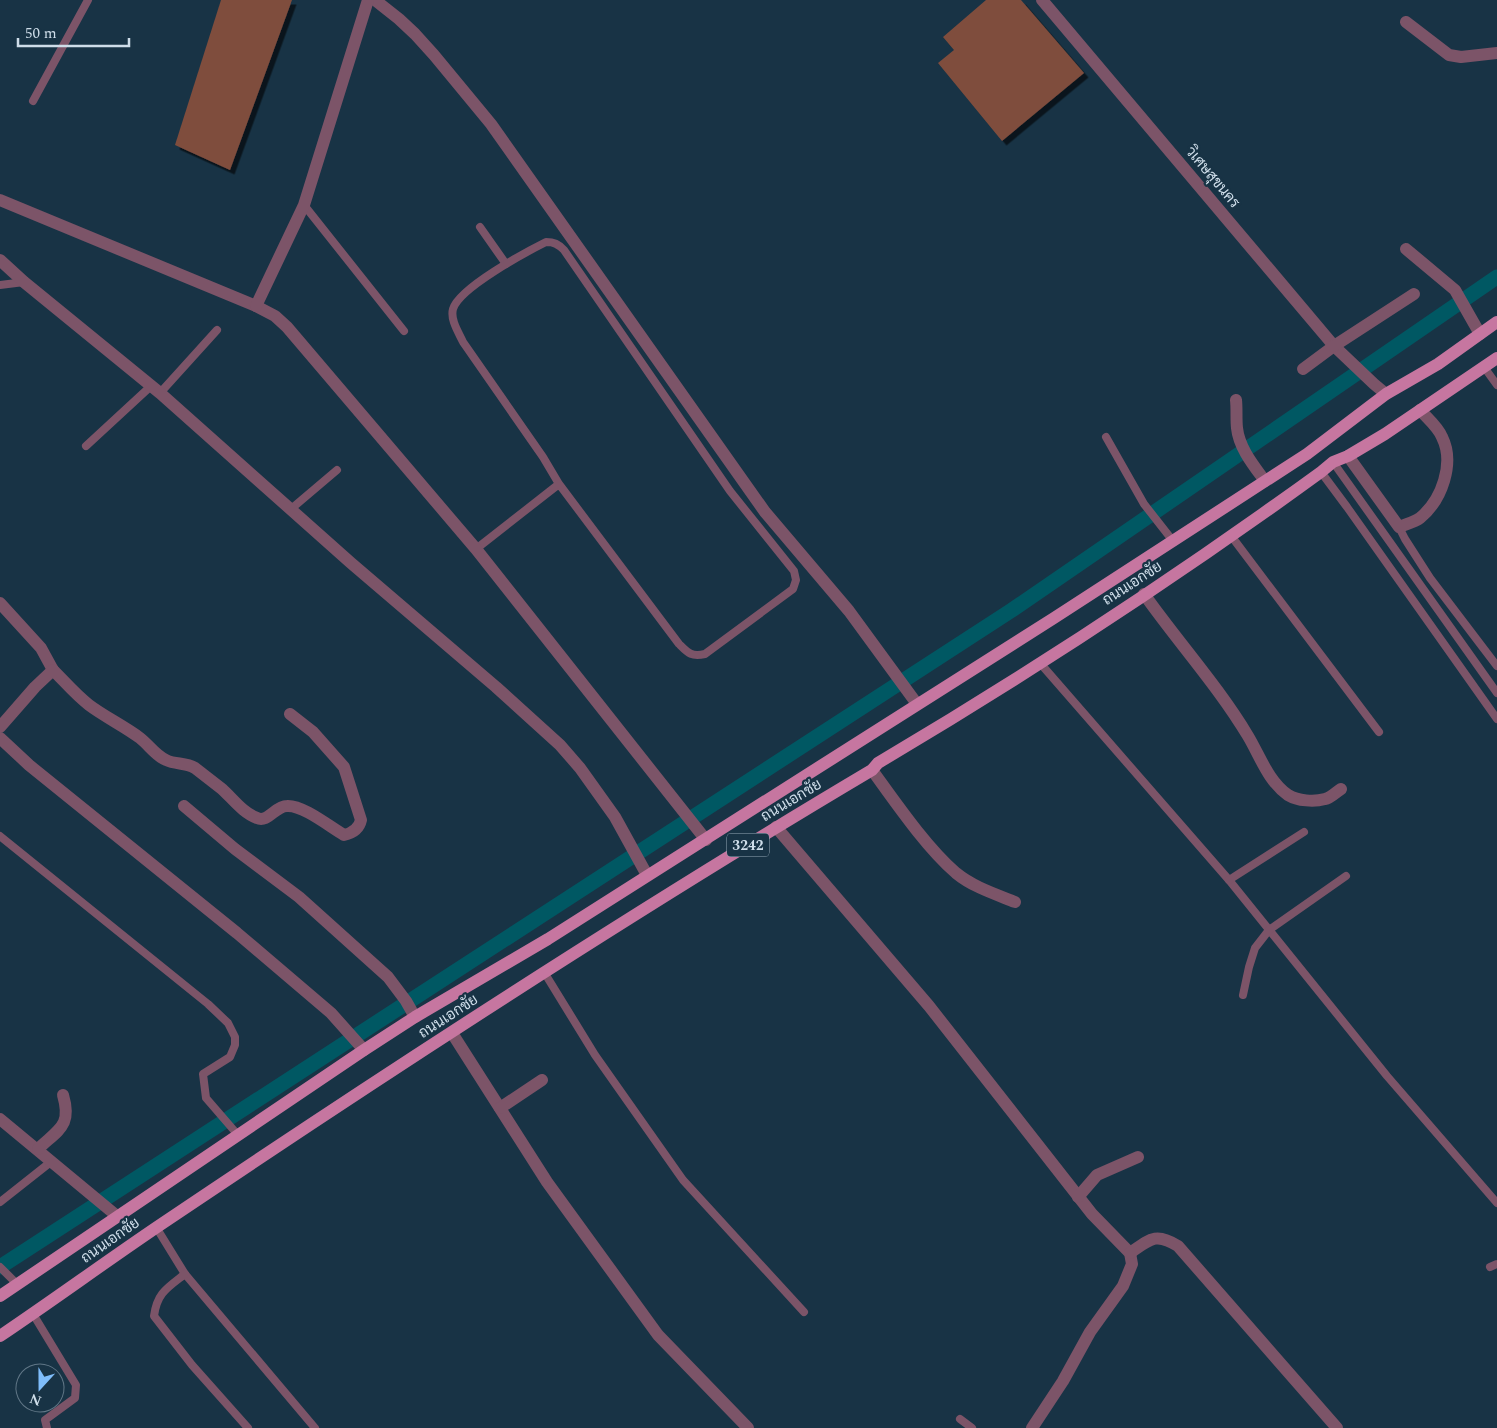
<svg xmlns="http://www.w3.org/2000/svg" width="1497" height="1428" viewBox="0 0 1497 1428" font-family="Spectral,Sarabun,serif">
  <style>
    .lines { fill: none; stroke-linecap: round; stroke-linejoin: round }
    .canal { stroke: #005863; stroke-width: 15 }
    .building { fill: #7f4d3d; filter: url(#shadow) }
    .lane { stroke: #7c5468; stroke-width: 8 }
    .street { stroke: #7c5468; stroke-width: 12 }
    .primary { stroke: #c676a0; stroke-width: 12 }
    .labels { text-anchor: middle; stroke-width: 4.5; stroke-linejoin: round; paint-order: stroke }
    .shield { fill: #183345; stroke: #97aab8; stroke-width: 1 }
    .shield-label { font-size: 14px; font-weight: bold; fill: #cedde9 }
    .street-label { font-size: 15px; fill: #cedde9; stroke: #183345 }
  </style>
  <defs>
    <filter id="shadow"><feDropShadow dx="4.5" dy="4.5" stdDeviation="0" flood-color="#0009"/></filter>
  </defs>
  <rect width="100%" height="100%" fill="#183345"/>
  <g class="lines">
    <polyline class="canal" points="0,1267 1012,610 1497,277"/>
  </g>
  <g class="building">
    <polygon points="221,0 292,0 230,170 175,145"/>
    <polygon points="986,0 1021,0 1084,73 1002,141 938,63 954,50 943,37"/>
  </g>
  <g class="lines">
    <g class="lane">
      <polyline points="33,101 88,0"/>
      <polyline points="304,205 404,331"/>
      <polyline points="480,227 506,264"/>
      <polyline points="0,285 24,282"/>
      <polyline points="1484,367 1497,385"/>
      <polyline points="160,393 217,330"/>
      <polyline points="1106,437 1144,504 1173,541"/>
      <polyline points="86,446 151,386"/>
      <polyline points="1333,462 1497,693"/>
      <polyline points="1321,472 1347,507 1497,719"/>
      <polyline points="291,509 337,470"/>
      <polyline points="1399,527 1405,539 1430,578 1497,666"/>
      <polyline points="1232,537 1379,732"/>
      <path d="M476 549 559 484 543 457 463 342C459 333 450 320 453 309 459 288 526 252 546 242 554 242 558 244 564 250L730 491 794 571 796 580 793 589 705 654C691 657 688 653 679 644L559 484"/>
      <polyline points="1040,663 1229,880 1387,1076 1497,1203"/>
      <polyline points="0,836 208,1004 228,1023 235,1037 235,1045 230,1057 203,1074 206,1098 238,1135"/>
      <polyline points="1229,880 1304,832"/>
      <polyline points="544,972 595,1055 683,1180 804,1312"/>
      <polyline points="1243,995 1249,967 1255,948 1269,930 1346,876"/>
      <polyline points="0,1202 52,1161"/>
      <polyline points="156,1227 185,1274 315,1428"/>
      <polyline points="0,1267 17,1284"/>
      <polyline points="1490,1267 1497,1264"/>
      <path d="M185 1274C167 1288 157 1293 154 1316L192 1365 248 1428"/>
      <polyline points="33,1314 76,1385 75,1398 45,1420 47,1428"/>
      <polyline points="960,1419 972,1428"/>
    </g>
    <g class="street">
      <polyline points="375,0 399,19 415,34 434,55 491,124 765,512 849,611 917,704"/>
      <polyline points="1042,0 1334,346 1374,384 1386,394"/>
      <polyline points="1406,22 1449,55 1461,57 1497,53"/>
      <polyline points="0,200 256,306 275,316 287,327 476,549 706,840"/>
      <polyline points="1406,249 1455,290 1480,334"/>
      <polyline points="0,260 24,282 160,393 351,563 496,687 560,745 580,768 615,817 647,875"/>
      <polyline points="256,306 304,205 368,0"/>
      <polyline points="1303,369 1334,346 1414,294"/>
      <path d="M1236 400C1237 409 1236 419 1237 428 1239 448 1254 466 1265 481"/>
      <path d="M1348 456 1399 527C1406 524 1415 522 1420 518 1442 500 1455 463 1442 437 1438 427 1427 418 1420 410"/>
      <path d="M1144 594C1178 642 1218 686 1248 736 1260 756 1268 781 1288 795 1298 801 1314 802 1325 799 1331 798 1336 792 1341 789"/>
      <polyline points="0,603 41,648 53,670"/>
      <path d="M0 727 35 687 53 670C65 682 76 695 89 705 105 717 124 726 140 738 149 745 156 756 166 760 176 765 185 762 195 768 204 775 213 782 222 789 233 799 243 813 257 818 268 823 275 806 287 806 303 805 330 827 344 835 353 833 359 829 361 820L344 767 313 732 290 714"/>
      <polyline points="0,738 29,765 237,933 331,1013 364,1050"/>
      <path d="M872 770C896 803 926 847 956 873 973 887 995 894 1015 902"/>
      <polyline points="184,806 235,849 299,897 388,977 406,1001 415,1017"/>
      <polyline points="776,827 929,1006 1092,1214 1130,1253 1132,1264 1123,1286 1090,1332 1063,1381 1032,1428"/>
      <polyline points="452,1033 547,1182 658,1335 748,1428"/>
      <polyline points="500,1108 542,1080"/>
      <polyline points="0,1119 117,1216"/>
      <path d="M38 1149C59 1129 72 1126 63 1095"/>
      <polyline points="1078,1197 1097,1175 1138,1157"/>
      <path d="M1130 1253C1150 1239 1156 1232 1178 1246L1337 1428"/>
    </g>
    <g class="primary">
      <polyline points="0,1296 364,1050 415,1017 548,939 1054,618 1307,454 1386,394 1438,364 1497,322"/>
      <path d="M0 1336C55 1299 108 1260 163 1223 396 1066 631 913 872 770L878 763C1030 673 1178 576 1321 472L1333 462 1348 456 1385 434 1497 358"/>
    </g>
  </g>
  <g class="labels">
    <rect class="shield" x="727" y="833.5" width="42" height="23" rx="4"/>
    <g class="shield-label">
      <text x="748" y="850">3242</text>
    </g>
    <g class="street-label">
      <text transform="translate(1213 177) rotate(50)" y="5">วิเศษสุขนคร</text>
      <text transform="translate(1132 583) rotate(-33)" y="5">ถนนเอกชัย</text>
      <text transform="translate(791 800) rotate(-31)" y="5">ถนนเอกชัย</text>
      <text transform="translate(448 1016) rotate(-33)" y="5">ถนนเอกชัย</text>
      <text transform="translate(110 1240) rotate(-35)" y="5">ถนนเอกชัย</text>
    </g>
  </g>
  <g transform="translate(40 1388) rotate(201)"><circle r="24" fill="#183345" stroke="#617787"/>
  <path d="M0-4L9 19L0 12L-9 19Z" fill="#7fbdfa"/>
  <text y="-8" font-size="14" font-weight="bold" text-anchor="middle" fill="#cedde9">N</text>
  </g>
  <path d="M18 38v8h111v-8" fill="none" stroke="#cedde9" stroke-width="2.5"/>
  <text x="25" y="38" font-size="15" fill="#cedde9" stroke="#183345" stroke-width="4" paint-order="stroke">50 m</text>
</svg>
